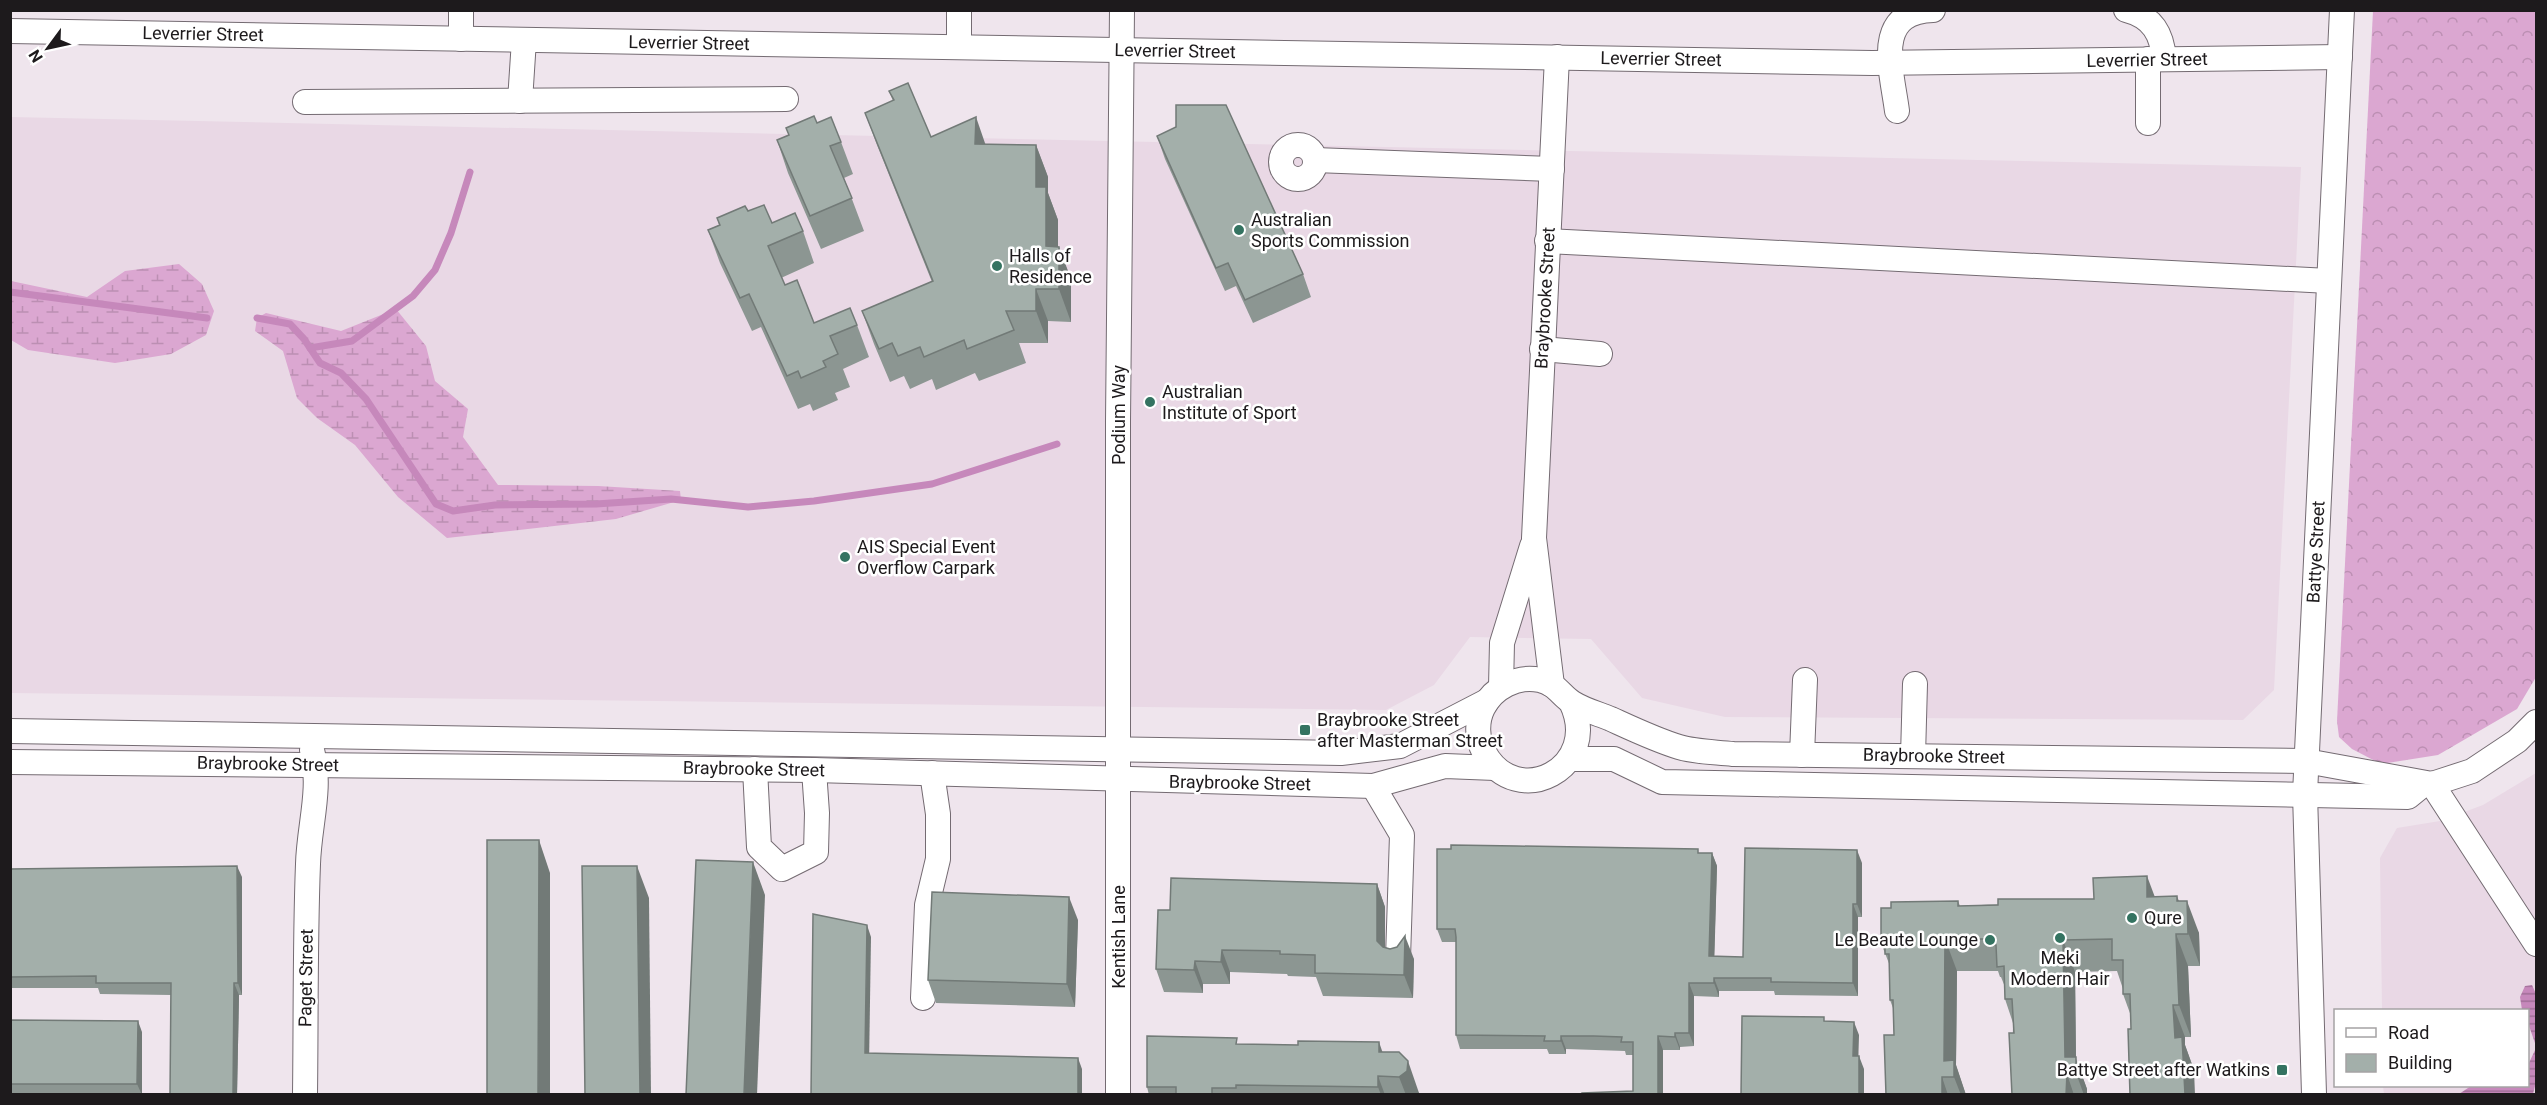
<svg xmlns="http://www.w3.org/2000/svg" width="2547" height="1105" viewBox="0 0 2547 1105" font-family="Roboto,sans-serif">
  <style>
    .built { fill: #e9d8e5 }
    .forest { fill: url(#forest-crowns) }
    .wetland { fill: url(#wetland-marsh) }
    .water { fill: url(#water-rules) }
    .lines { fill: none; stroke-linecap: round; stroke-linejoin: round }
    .stream { stroke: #c688bb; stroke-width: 7 }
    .minor-casing { stroke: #746b72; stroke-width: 26 }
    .minor { stroke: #fff; stroke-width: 24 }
    .wall { fill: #8c9692 }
    .shaded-wall { fill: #727a77 }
    .building { fill: #a3afaa; stroke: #727a77; stroke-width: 1.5 }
    .poi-dot { fill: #347361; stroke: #fff; stroke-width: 2 }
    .labels { text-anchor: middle; stroke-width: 5; stroke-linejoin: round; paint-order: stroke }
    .street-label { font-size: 18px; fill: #1d1a1c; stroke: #fff }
    .poi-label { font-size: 18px; fill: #1d1a1c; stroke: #fff; text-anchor: start }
  </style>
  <defs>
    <pattern id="forest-crowns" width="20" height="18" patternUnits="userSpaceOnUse" patternTransform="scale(1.5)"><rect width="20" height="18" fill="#dba7d1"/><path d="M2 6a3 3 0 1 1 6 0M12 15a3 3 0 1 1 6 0" fill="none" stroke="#bc8fb3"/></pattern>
    <pattern id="wetland-marsh" width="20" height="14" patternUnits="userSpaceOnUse" patternTransform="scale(1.5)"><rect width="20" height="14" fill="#dba7d1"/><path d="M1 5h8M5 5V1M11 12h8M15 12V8" fill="none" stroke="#bc8fb3"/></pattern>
    <pattern id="water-rules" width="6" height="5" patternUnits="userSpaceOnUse" patternTransform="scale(1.5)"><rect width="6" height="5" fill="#c688bb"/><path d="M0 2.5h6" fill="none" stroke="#a06e97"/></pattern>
  </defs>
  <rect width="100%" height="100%" fill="#efe5ed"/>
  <g class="built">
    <polygon points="11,117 2301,167 2274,690 2243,720 1725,717 1642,698 1591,639 1470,637 1434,685 1386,710 11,693"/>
    <polygon points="2536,773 2536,1094 2384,1094 2383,1086 2528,1086 2528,1010 2382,1010 2380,858 2397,828 2440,821 2483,805"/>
  </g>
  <polygon class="forest" points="2373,11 2536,11 2536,677 2517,709 2438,755 2381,764 2352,749 2339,737 2337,721"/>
  <g class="wetland">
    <polygon points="179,264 202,284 214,311 206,335 171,354 115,363 28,350 11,340 11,281 87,297 125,271"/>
    <polygon points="396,309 426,346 435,381 468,409 463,437 498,485 598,486 680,491 681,500 616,519 447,538 398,497 355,445 317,418 297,398 283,351 255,331 257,318 266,313 341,331"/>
  </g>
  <g class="water">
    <polygon points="2532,985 2536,994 2536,1046 2528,1023 2528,1010 2522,1010 2520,997 2525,986"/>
    <polygon points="2536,1048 2536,1082 2533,1094 2459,1094 2471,1086 2528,1086 2528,1065"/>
  </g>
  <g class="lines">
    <g class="stream">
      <polyline points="10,292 207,318"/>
      <polyline points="257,318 290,324 304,339 320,363 341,373 366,399 436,504 453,511 495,505 596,504 671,499 748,507 814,501 932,484 1057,444"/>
      <polyline points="310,348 352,341 413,296 435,270 451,233 470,172"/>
    </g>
    <defs>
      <g id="minor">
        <path d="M2126 10C2153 17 2162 34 2164 59"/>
        <polyline points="10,31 1872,63 2340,57"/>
        <polyline points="461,39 461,10"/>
        <polyline points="959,47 959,10"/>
        <polyline points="2148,59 2148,123"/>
        <polyline points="520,101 524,40"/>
        <polyline points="305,102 786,99"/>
        <path d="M1897 111C1892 71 1872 12 1933 10"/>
        <circle cx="1298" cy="162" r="17"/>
        <polyline points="1315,160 1552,169"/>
        <polyline points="1547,241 2329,281"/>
        <polyline points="1542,349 1600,354"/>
        <polyline points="1552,685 1534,538 1557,57"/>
        <polyline points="1501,687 1502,643 1532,546"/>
        <path d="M1571 702C1603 768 1516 812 1484 752 1477 739 1476 722 1483 708 1493 688 1517 675 1540 680 1557 684 1561 696 1573 703 1584 710 1599 714 1611 719 1633 729 1656 740 1679 747 1695 752 1715 752 1733 754L2306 761 2432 784 2472 771 2517 741 2536 722"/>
        <polyline points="10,731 1341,753 1400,746 1487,701"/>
        <polyline points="1802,755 1805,680"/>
        <polyline points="1913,756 1915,684"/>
        <polyline points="1571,759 1614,759 1662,782 2408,797 2424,784"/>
        <polyline points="10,762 814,770 1373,786 1445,766 1495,768"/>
        <polyline points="755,769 759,847 782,869 816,852 817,813 814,770"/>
        <polyline points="2432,784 2536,944"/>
        <polyline points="1373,786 1402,835 1398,958"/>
        <polyline points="923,998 927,905 938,859 938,814 932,773"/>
        <path d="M305 1094C306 1018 305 941 308 864 309 825 322 789 312 750"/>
        <polyline points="1118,1094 1118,422 1122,10"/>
        <polyline points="2314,1094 2305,794 2342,10"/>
      </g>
    </defs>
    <use href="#minor" class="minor-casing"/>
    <use href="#minor" class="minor"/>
  </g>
  <g class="wall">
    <polygon points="889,91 931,137 986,144 1036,145 1048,177 1048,193 1058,220 1058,247 1071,279 1071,322 1048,321 1048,343 1019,343 1026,363 979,381 975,373 936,390 932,379 910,389 904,376 890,382 874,344 862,311 932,282 877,145 865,113 893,101"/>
    <polygon points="817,123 841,142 853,174 844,178 864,231 821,249 788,173 777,140 789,135 786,128"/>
    <polygon points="1157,136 1303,274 1311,297 1253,323 1236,286 1225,291 1165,159"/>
    <polygon points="748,211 772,223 803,231 814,263 781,278 785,285 814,323 857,325 869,357 843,369 850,387 835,393 838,400 813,411 810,404 798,409 761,327 752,331 720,263 708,230 719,225 717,218"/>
    <polygon points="1699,853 1712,853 1717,866 1714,957 1743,957 1862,863 1862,917 1858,917 1858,996 1775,995 1774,991 1719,991 1719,997 1694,996 1694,1046 1680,1047 1680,1050 1663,1050 1663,1095 1582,1095 1633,1091 1633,1055 1626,1055 1625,1051 1566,1049 1566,1054 1549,1054 1547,1049 1460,1049 1456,1035 1456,942 1442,942 1437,929"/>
    <polygon points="10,869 242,877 242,995 239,995 237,1095 170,1095 171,995 100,994 98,988 10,988"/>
    <polygon points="1377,884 1385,907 1385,948 1414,959 1413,998 1323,996 1316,977 1288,976 1287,974 1230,972 1230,984 1203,984 1203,993 1164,992 1156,969 1170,910"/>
    <polygon points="2154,897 2179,901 2199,933 2200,966 2188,966 2191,1037 2185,1037 2185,1045 2194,1070 2131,1029 2131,1016 2123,994 2123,989 2117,971 2075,972 2076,1059 2087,1089 2087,1095 2012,1095 2013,1023 2005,999 2005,987 2001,977 2000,977 1998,971 1957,971 1956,1065 1966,1095 1886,1095 1894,1035 1893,1008 1890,1000 1890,966 1881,943 1891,908 1958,901 1960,906"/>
    <polygon points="1078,920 1075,1007 936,1003 928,980"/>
    <polygon points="10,1020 142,1032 142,1095 10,1095"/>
    <polygon points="1239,1044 1382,1052 1419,1093 1419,1095 1149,1095 1147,1087"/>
  </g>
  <g class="shaded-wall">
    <polygon points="976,117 987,149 975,144"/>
    <polygon points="1036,145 1048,177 1048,193 1058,220 1058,279 1046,246 1036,187"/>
    <polygon points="1059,247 1071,279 1071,322 1059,289"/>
    <polygon points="1036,289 1048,321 1048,343 1036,311"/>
    <polygon points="539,840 550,873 550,1095 538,1095"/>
    <polygon points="1857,850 1862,863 1862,917 1857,904"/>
    <polygon points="1712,853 1717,866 1714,970 1709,956"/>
    <polygon points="753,862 765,895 757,1095 744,1095"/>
    <polygon points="237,866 242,877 242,995 238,983"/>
    <polygon points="637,866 649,898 651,1095 640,1094"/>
    <polygon points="2147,876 2159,908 2147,897"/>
    <polygon points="1377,884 1385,907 1385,964 1377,941"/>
    <polygon points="2177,896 2188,926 2187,901 2199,933 2200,966 2177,901"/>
    <polygon points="1069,897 1078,920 1075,1007 1067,984"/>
    <polygon points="1853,904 1858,917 1858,996 1853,983"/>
    <polygon points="867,925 871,937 869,1065 865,1053"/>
    <polygon points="2176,934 2188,966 2191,1037 2179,1005"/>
    <polygon points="1405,936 1414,959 1413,998 1404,975"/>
    <polygon points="1945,939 1957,971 1956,1065 1966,1095 1961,1095 1954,1077 1944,1061"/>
    <polygon points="2063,940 2075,972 2076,1059 2087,1089 2087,1095 2084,1095 2076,1073 2065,1057"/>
    <polygon points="1222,950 1230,972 1230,984 1221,962"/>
    <polygon points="1195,961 1203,984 1203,993 1194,970"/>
    <polygon points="1714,978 1719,991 1719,997 1714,983"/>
    <polygon points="234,983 239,995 237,1095 233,1095"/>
    <polygon points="1689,983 1694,996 1694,1046 1689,1033"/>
    <polygon points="2173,1005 2185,1037 2185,1045 2194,1070 2195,1095 2185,1095 2175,1038"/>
    <polygon points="138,1021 142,1032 142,1095 137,1084"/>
    <polygon points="1854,1022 1859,1035 1858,1069 1853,1056"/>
    <polygon points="1675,1033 1680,1047 1680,1050 1675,1037"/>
    <polygon points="1561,1036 1566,1049 1566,1054 1561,1041"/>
    <polygon points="1658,1036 1663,1050 1663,1095 1658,1095"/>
    <polygon points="1379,1042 1390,1074 1379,1052"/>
    <polygon points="1859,1056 1864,1069 1864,1095 1859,1095"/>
    <polygon points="1078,1058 1082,1069 1082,1095 1078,1095"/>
    <polygon points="1408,1061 1419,1093 1419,1095 1406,1095 1399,1077"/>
    <polygon points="2067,1074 2074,1095 2066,1095"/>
    <polygon points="1378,1076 1385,1095 1381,1095 1378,1087"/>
    <polygon points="1942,1077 1948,1095 1942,1095"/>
  </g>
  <g class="building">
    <polygon points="908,83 931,137 976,117 975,144 1036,145 1036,187 1046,187 1046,246 1059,247 1059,289 1036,289 1036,311 1006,311 1014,330 967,349 964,340 924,357 920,347 898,356 892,343 879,349 862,311 933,281 865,113 894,100 889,91"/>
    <polygon points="1176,105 1226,105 1303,274 1245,300 1228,263 1216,268 1157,136 1176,127"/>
    <polygon points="814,116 817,123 831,117 841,142 830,146 852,198 810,216 777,140 789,135 786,128"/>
    <polygon points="764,205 772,223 795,213 803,231 768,246 785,285 797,280 814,323 850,308 857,325 830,336 838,354 823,361 826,367 801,378 798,371 787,376 749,294 740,298 708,230 720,225 717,218 745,206 748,211"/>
    <polygon points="487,840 539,840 538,1095 487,1095"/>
    <polygon points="1451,845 1517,846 1698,849 1698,853 1712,853 1709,956 1743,957 1745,848 1857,850 1857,904 1853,904 1853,983 1771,982 1771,978 1714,978 1714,983 1689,983 1689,1033 1675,1033 1675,1037 1658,1036 1658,1095 1582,1095 1582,1093 1633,1091 1633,1042 1621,1042 1622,1037 1594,1036 1561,1036 1561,1041 1544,1041 1545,1036 1456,1035 1456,937 1455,929 1437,929 1437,849 1451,849"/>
    <polygon points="696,860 753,862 744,1095 686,1095"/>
    <polygon points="237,866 238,983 234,983 233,1095 170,1095 171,983 96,983 96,976 10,977 10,869"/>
    <polygon points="582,866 637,866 640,1094 585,1095"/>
    <polygon points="2147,876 2147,897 2177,896 2177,901 2187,901 2188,934 2176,934 2179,1005 2173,1005 2175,1038 2182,1037 2185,1095 2130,1095 2128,1029 2131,1029 2130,994 2123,994 2123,960 2112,960 2112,939 2063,940 2065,1057 2076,1057 2076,1073 2067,1074 2066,1095 2012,1095 2009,1033 2014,1033 2012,999 2005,999 2004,966 1997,967 1996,945 1988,945 1988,939 1945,939 1944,1061 1954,1060 1954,1077 1942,1077 1942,1095 1886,1095 1884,1035 1894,1035 1893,1000 1890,1000 1889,954 1885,954 1885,943 1881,943 1881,908 1891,908 1891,902 1958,901 1958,906 1998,905 1998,899 2094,899 2093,878"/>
    <polygon points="1171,878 1377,884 1377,941 1383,947 1390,949 1397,947 1405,936 1404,975 1315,973 1315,955 1280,954 1280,951 1222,950 1221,962 1195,961 1194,970 1156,969 1158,910 1170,910"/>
    <polygon points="932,892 1069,897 1067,984 928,980"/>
    <polygon points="813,914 867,925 865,1053 1078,1058 1078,1095 811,1095"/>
    <polygon points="1742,1016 1824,1017 1824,1021 1854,1022 1853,1056 1859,1056 1859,1095 1741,1095"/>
    <polygon points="10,1020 138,1021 137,1084 10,1084"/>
    <polygon points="1147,1036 1237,1038 1236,1044 1298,1045 1298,1041 1379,1042 1379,1052 1399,1052 1408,1061 1407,1071 1399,1077 1378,1076 1378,1087 1236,1085 1236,1088 1212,1088 1212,1095 1176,1095 1176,1087 1147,1087"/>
  </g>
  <g class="poi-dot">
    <circle cx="1239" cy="230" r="6"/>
    <circle cx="997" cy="266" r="6"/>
    <circle cx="1150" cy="402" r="6"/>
    <circle cx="845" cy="557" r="6"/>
    <rect x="1299" y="724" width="12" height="12" rx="3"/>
    <circle cx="2132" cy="918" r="6"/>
    <circle cx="2060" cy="938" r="6"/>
    <circle cx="1990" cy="940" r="6"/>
    <rect x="2276" y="1064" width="12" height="12" rx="3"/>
  </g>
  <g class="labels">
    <g class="street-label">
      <text transform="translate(203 34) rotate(1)" y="6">Leverrier Street</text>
      <text transform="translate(689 43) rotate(1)" y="6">Leverrier Street</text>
      <text transform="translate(1175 51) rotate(1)" y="6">Leverrier Street</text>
      <text transform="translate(1661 59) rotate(1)" y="6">Leverrier Street</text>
      <text transform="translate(2147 60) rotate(-1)" y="6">Leverrier Street</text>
      <text transform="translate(1545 298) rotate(-87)" y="6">Braybrooke Street</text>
      <text transform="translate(1119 415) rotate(-90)" y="6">Podium Way</text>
      <text transform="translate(2316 552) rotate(-87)" y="6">Battye Street</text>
      <text transform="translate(1934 756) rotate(1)" y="6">Braybrooke Street</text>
      <text transform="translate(268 764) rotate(1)" y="6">Braybrooke Street</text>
      <text transform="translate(754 769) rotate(1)" y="6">Braybrooke Street</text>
      <text transform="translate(1240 783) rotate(1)" y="6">Braybrooke Street</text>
      <text transform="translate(1119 937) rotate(-90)" y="6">Kentish Lane</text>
      <text transform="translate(306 978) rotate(-89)" y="6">Paget Street</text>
    </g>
    <g class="poi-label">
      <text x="1251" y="226">Australian<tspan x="1251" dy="21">Sports Commission</tspan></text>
      <text x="1009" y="262">Halls of<tspan x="1009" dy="21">Residence</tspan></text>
      <text x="1162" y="398">Australian<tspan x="1162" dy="21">Institute of Sport</tspan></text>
      <text x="857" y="553">AIS Special Event<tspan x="857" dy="21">Overflow Carpark</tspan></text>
      <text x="1317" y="726">Braybrooke Street<tspan x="1317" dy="21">after Masterman Street</tspan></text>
      <text x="2144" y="924">Qure</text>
      <text x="1978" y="946" text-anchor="end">Le Beaute Lounge</text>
      <text x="2060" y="964" text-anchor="middle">Meki<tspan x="2060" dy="21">Modern Hair</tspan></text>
      <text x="2270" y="1076" text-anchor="end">Battye Street after Watkins</text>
    </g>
  </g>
  <rect width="2547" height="1105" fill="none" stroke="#1d1a1c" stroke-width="24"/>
  <rect x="2334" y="1009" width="195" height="78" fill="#ffffff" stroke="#a5a3a4" stroke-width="1.5"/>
  <rect x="2346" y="1028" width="30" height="9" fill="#ffffff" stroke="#a5a3a4" stroke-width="1.5"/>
  <text x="2388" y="1039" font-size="18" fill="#1d1a1c">Road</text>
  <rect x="2346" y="1054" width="30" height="18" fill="#a3afaa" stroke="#a5a3a4" stroke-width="1.5"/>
  <text x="2388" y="1069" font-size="18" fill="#1d1a1c">Building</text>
  <g transform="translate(48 48) rotate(237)" stroke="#ffffff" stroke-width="4.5" paint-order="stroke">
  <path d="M0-4.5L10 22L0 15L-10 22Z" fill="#1d1a1c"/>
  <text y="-9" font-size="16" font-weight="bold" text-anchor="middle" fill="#1d1a1c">N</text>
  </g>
</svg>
